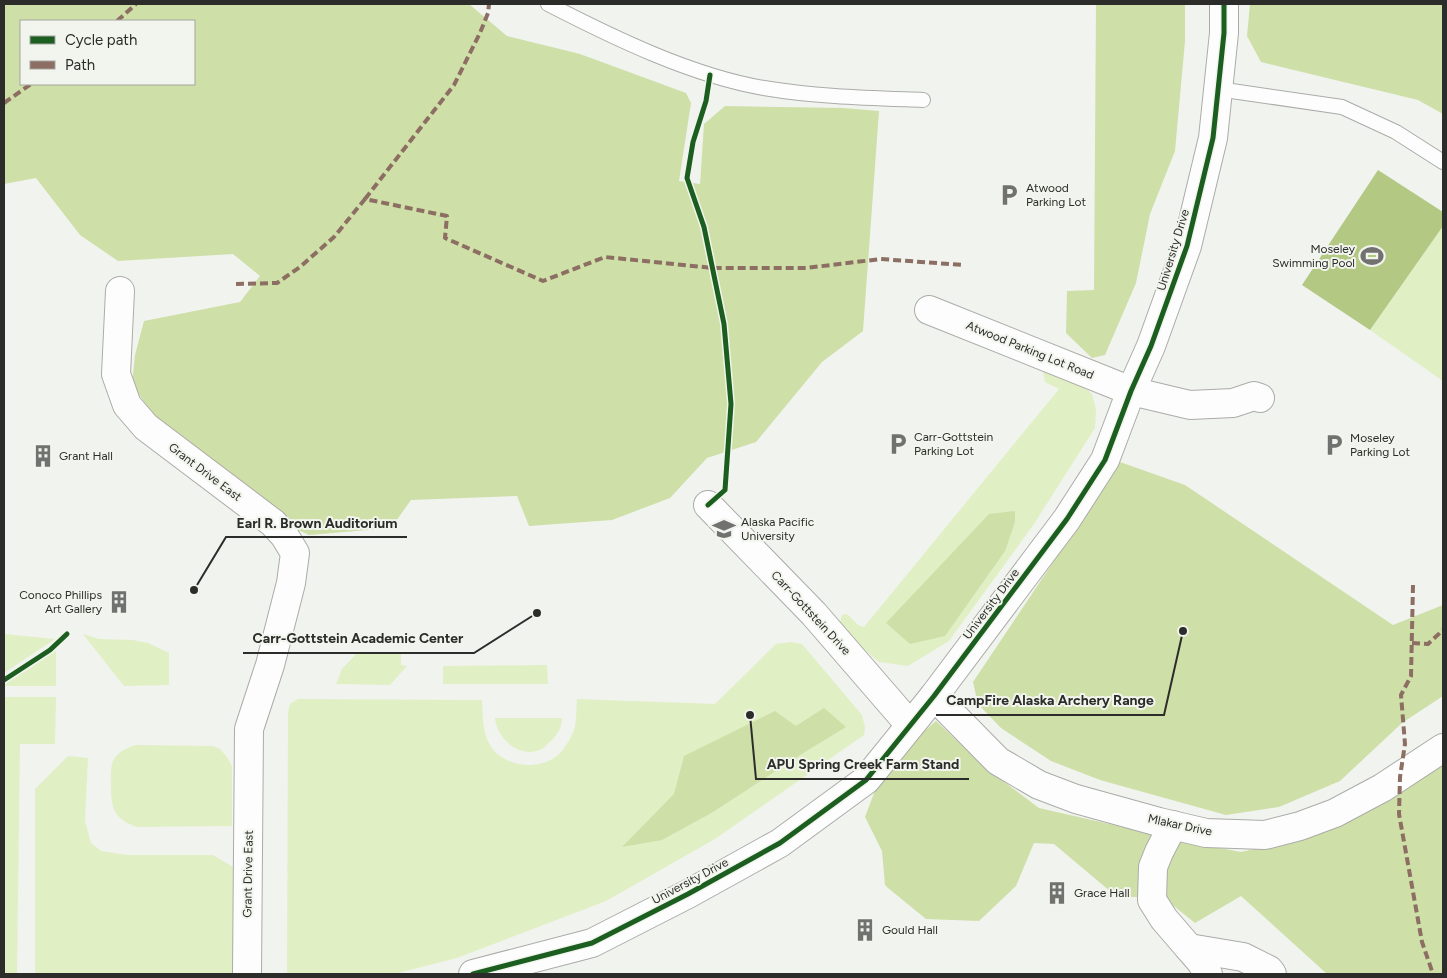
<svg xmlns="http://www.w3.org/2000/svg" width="1447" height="978" viewBox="0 0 1447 978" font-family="Figtree,sans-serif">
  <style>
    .green { fill: #e1efc4 }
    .forest { fill: #cedfa8; fill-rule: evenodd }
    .water { fill: #b3c883 }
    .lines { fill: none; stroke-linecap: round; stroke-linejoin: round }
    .lane-casing { stroke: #abaca9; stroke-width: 16 }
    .street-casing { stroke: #abaca9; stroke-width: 30 }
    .lane { stroke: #fdfdfd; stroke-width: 14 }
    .street { stroke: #fdfdfd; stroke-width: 28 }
    .quiet { stroke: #8d6e63; stroke-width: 4; stroke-dasharray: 8 4; stroke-linecap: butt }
    .cycleway-casing { stroke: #f2f5ed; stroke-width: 8 }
    .cycleway { stroke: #1b5e20; stroke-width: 5 }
    .labels { text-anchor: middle; stroke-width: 4; stroke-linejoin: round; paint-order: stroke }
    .poi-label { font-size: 12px; fill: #2c2d2a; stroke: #f2f5ed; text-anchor: start }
    .street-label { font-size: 12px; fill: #2c2d2a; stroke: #f2f5ed }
    .leader { fill: none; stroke: #2c2d2a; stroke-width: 2 }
    .callout-dot { fill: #2c2d2a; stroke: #f2f5ed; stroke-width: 2 }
    .callout-label { font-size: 14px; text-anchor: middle; font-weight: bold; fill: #2c2d2a; stroke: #f2f5ed; stroke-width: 4; stroke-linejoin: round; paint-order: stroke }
  </style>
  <rect width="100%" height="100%" fill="#f1f3ef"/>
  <g class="green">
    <polygon points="1443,226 1443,381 1370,330"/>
    <polygon points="1050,369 1075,379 1092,394 1096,409 1095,428 1034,524 949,641 908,666 879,662 853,640 840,622 842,615 847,614 858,625 864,627 1059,389 1045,382 1043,371"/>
    <polygon points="4,634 55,639 4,673"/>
    <polygon points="83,634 99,639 133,640 148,643 169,653 169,685 124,686"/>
    <path d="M791 642 802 644 862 715 865 727 864 735 715 839 606 901 457 958 394 974H287L288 712 290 704 298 699 482 700C483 716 482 731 490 745 503 768 543 772 561 752 565 748 570 739 573 733 577 724 576 709 577 699L715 704 776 644Z"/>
    <polygon points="56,651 56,686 4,686 4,685"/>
    <polygon points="358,652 401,652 401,665 407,666 390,685 336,684 342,669"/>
    <polygon points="547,665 548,684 443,684 443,666"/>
    <polygon points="4,697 56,697 55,744 20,744 17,974 4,974"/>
    <path d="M495 718H562C562 727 558 734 551 741 548 743 545 747 542 749 520 760 497 739 495 718Z"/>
    <path d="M136 745 213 746 220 749 227 757 232 766V826L137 827C114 819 111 808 111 786 110 762 111 753 136 745Z"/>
    <polygon points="68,756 88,758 85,821 91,843 101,851 128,855 213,855 233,867 242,891 240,974 35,974 35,789"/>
  </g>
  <g class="forest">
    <path d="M4 4H469L507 36 580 54 686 93 691 103 679 181 700 184 704 124 725 106 843 108 879 111 863 331 822 362 756 442 707 458 670 498 612 520 529 526 517 496 411 500 391 528 309 535 290 526 165 433 132 384 135 355 144 321 240 302 260 276 233 254 118 261 80 235 36 178 4 184ZM21 21H194V84H21Z"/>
    <polygon points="1096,4 1185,4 1185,41 1175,151 1150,214 1136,283 1105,355 1092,358 1066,333 1067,291 1094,290"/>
    <polygon points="1250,4 1443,4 1443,114 1418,100 1261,62 1247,36"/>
    <polygon points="1120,462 1185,485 1393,625 1443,605 1443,696 1402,723 1340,781 1279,807 1226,815 1100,780 1051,761 1001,728 978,704 973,682"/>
    <polygon points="1015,511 1015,522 1005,551 945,636 910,644 886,623 989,514"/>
    <polygon points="824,708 846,727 808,750 713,812 662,840 622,847 674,794 684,756 775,711 796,726"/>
    <polygon points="936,721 987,769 1039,808 1158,835 1139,897 1117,897 1054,844 1034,843 1016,886 979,921 926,919 888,888 885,885 882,851 865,817 879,780 913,741"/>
    <polygon points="1443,761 1443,974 1327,974 1241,896 1195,923 1165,899 1162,885 1174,839 1241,852 1295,840"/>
  </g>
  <polygon class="water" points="1378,170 1443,212 1443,226 1370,330 1302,285"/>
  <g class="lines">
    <defs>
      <g id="lane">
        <path d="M548 4C612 37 692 76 764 88 817 97 870 98 923 100"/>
        <polyline points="1218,89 1342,107 1396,132 1443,162"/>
      </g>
      <g id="street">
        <polyline points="120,291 116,374 127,405 146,427 273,523 284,535 295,553 291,583 270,665 249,729 247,974"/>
        <polyline points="929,310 1131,391 1190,405 1233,403 1254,396 1260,398"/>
        <polyline points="708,505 814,614 910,725"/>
        <polyline points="934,696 998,761 1039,785 1076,799 1159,822 1206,833 1265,835 1300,826 1335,813 1382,788 1443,748"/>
        <polyline points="1173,825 1159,852 1153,867 1152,900 1164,919 1189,948 1243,957 1269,970 1272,974"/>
        <polyline points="1189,948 1201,962 1208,974"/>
        <polyline points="473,974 592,943 688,894 780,843 866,780 934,696 1067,519 1105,460 1131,391 1151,346 1187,246 1213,138 1224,33 1224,4"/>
      </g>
    </defs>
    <use href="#lane" class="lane-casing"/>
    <use href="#street" class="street-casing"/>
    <use href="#lane" class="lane"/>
    <use href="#street" class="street"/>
    <g class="quiet">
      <polyline points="117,21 136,4"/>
      <polyline points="4,103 31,84"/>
      <polyline points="365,199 454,85 480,33 488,13 489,4"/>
      <polyline points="236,284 277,283 300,267 334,237 365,199 447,216 445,238 543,281 605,257 713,268 806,268 881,259 963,265"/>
      <polyline points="1413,585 1411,676 1401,695 1405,744 1400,777 1399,814 1422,942 1433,974"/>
      <polyline points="1412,643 1428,644 1443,630"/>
    </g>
    <defs>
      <g id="cycleway">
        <polyline points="708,505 725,490 731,404 724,324 704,227 687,178 693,142 706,101 710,75"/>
        <polyline points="4,680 50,650 67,634"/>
        <polyline points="473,974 592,943 688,894 780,843 866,780 934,696 1067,519 1105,460 1131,391 1151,346 1187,246 1213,138 1224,33 1224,4"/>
      </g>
    </defs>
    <use href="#cycleway" class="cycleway-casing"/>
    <use href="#cycleway" class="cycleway"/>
  </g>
  <defs>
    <symbol id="parking-bare" viewBox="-9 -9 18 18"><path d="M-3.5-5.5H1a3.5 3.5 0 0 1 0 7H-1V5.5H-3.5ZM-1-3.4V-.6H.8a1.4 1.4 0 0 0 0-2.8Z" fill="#71726f" stroke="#f2f5ed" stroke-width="2.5" paint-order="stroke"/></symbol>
    <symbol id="stadium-bare" viewBox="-9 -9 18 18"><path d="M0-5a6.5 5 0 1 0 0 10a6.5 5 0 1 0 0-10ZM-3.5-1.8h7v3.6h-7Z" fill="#71726f" stroke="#f2f5ed" stroke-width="2.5" paint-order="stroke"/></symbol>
    <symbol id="building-bare" viewBox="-9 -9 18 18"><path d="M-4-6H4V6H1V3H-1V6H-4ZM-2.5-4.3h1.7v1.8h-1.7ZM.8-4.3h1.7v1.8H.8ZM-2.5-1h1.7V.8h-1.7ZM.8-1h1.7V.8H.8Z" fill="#71726f" stroke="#f2f5ed" stroke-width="2.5" paint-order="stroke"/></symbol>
    <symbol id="university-bare" viewBox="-9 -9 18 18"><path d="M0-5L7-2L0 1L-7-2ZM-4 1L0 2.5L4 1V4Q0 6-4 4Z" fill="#71726f" stroke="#f2f5ed" stroke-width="2.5" paint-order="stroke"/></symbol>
  </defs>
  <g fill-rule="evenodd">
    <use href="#parking-bare" x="993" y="179" width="32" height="32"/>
    <use href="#stadium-bare" x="1356" y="240" width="32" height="32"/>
    <use href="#parking-bare" x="882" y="428" width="32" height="32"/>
    <use href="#parking-bare" x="1318" y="429" width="32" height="32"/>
    <use href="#building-bare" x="27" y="440" width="32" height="32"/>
    <use href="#university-bare" x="708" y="513" width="32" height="32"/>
    <use href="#building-bare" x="103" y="586" width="32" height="32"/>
    <use href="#building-bare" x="1041" y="877" width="32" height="32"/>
    <use href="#building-bare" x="849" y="914" width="32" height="32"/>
  </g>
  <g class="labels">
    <g class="poi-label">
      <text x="1026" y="192">Atwood<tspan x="1026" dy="14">Parking Lot</tspan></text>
      <text x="1355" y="253" text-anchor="end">Moseley<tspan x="1355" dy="14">Swimming Pool</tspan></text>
      <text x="914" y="441">Carr-Gottstein<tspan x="914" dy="14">Parking Lot</tspan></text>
      <text x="1350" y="442">Moseley<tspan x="1350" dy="14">Parking Lot</tspan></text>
      <text x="59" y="460">Grant Hall</text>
      <text x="741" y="526">Alaska Pacific<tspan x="741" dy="14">University</tspan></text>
      <text x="102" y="599" text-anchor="end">Conoco Phillips<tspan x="102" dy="14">Art Gallery</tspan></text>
      <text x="1074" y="897">Grace Hall</text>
      <text x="882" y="934">Gould Hall</text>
    </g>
    <g class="street-label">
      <text transform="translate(1173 250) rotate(-73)" y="4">University Drive</text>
      <text transform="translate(1030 350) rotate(22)" y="4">Atwood Parking Lot Road</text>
      <text transform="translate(205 472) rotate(37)" y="4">Grant Drive East</text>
      <text transform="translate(991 604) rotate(-53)" y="4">University Drive</text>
      <text transform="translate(811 613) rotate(47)" y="4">Carr-Gottstein Drive</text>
      <text transform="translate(1180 825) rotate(12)" y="4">Mlakar Drive</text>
      <text transform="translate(248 874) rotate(-89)" y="4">Grant Drive East</text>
      <text transform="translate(690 881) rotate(-28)" y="4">University Drive</text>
    </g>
  </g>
  <path class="leader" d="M194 590L226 537H407M537 613L474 653H243M1183 631L1164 715H936M750 715L756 779H969"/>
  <g class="callout-dot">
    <circle cx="194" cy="590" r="5"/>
    <circle cx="537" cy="613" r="5"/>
    <circle cx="1183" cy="631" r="5"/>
    <circle cx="750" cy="715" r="5"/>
  </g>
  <g class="callout-label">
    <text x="317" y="528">Earl R. Brown Auditorium</text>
    <text x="358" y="643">Carr-Gottstein Academic Center</text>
    <text x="1050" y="705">CampFire Alaska Archery Range</text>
    <text x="863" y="769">APU Spring Creek Farm Stand</text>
  </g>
  <rect width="1447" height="978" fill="none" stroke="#2c2d2a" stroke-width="10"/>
  <rect x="20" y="20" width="175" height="65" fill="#f2f5ed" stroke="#a3a59f"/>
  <rect x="30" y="36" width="25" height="8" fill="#1b5e20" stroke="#a3a59f"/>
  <text x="65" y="45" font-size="15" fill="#2c2d2a">Cycle path</text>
  <rect x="30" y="61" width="25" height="8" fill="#8d6e63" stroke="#a3a59f"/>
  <text x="65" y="70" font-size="15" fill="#2c2d2a">Path</text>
</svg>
